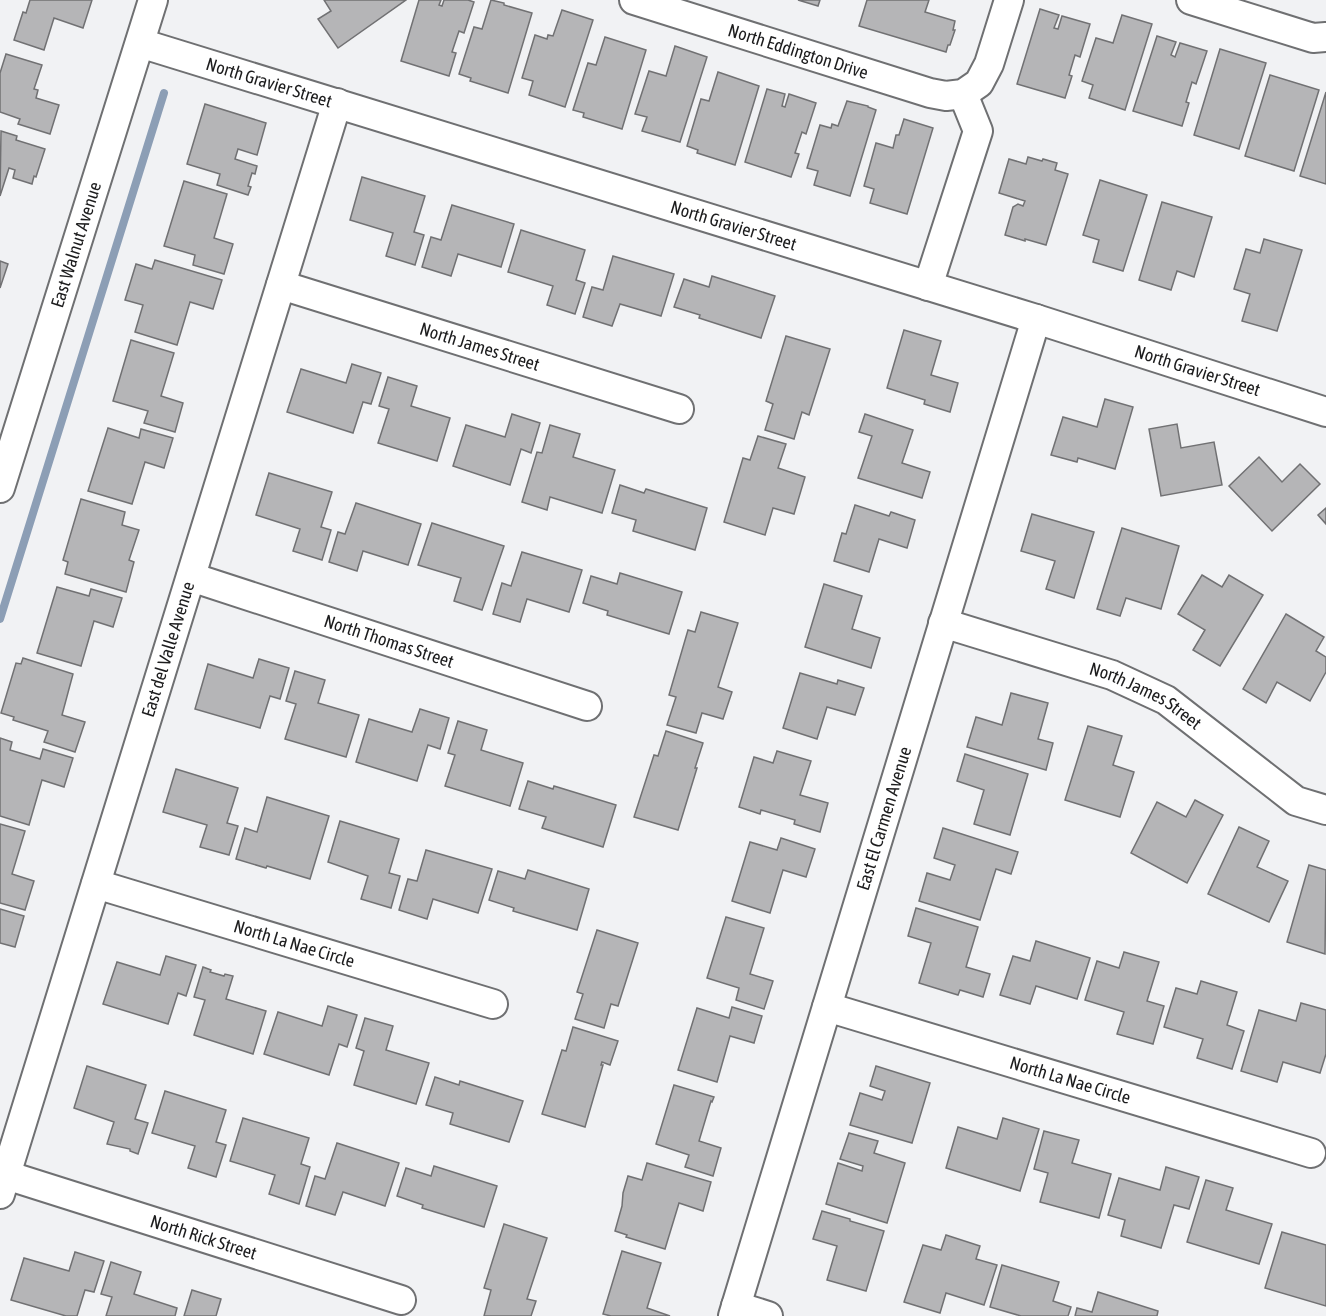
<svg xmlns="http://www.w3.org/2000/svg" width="1326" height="1316" viewBox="0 0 1326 1316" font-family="'Asap Condensed',sans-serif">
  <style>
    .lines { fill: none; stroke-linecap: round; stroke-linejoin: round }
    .stream { stroke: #8c9eb5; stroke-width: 8 }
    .building { fill: #b5b5b7; stroke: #717173; stroke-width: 1.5 }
    .minor-casing { stroke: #6f7072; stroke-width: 32 }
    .minor { stroke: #fff; stroke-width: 28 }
    .labels { text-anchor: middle; stroke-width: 4.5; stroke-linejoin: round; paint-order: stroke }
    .street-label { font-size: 18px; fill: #1c1c1d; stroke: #f1f2f4 }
  </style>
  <rect width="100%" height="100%" fill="#f1f2f4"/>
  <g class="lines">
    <polyline class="stream" points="0,619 164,93"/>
  </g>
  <g class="building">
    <polygon points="30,0 92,0 83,28 54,18 44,50 14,40 23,12 26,13"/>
    <polygon points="324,0 406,0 338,48 318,19 331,11"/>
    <polygon points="419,0 441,0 439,5 442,6 444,0 468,0 474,2 464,33 459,31 452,52 456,53 449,76 401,61"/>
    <polygon points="491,0 504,3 504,5 532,13 508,93 470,81 471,78 459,74 474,27 482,29"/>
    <polygon points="798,0 820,0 818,6"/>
    <polygon points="867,0 929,0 925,12 955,21 953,30 955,30 950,45 948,45 946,52 859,26"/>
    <polygon points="1040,9 1059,15 1054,28 1058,29 1062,16 1090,24 1080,57 1075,55 1069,75 1072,76 1065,98 1017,84"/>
    <polygon points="562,10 593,20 565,107 529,95 533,81 522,78 535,35 547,39 548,35 553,36"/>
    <polygon points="1122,15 1152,24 1125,110 1089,98 1093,85 1082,81 1096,38 1113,43"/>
    <polygon points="1157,36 1176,42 1171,55 1175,57 1180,43 1207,51 1196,84 1192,82 1186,102 1189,103 1182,126 1133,111"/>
    <polygon points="605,37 646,50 622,129 583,117 584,113 573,110 588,63 596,65"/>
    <polygon points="675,46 707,57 680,142 642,131 647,117 635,114 649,71 666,76"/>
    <polygon points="1220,49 1266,63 1239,149 1194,135"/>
    <polygon points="6,54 42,65 34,89 38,90 36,98 59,105 50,134 18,124 20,119 0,112 0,73"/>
    <polygon points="718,72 759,86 735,165 697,153 698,150 687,146 701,99 709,101"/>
    <polygon points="1270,75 1319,90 1294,171 1245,156"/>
    <polygon points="767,89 785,94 782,106 785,107 789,94 816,103 806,134 802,132 795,153 799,154 791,177 745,162"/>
    <polygon points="1326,92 1326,184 1300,176"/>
    <polygon points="847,101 868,106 868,107 876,110 850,196 814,185 818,171 807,168 820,125 831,128 832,124 838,126"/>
    <polygon points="205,104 266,123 257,155 238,149 235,159 257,166 255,174 252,173 248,186 251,187 248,195 217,185 220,174 187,164"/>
    <polygon points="904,119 933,128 907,214 870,203 874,189 864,186 876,143 893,148 896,135 899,135"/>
    <polygon points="1,131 17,136 16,140 45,149 36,177 34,176 32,184 13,178 15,170 9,168 0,196"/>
    <polygon points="1028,157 1042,161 1043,159 1057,163 1055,170 1068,174 1046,245 1025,239 1025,241 1005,235 1013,207 1018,204 1023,206 1025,201 999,193 1009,159 1026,164"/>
    <polygon points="362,177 425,196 414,232 424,235 415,265 386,256 393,233 350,220"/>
    <polygon points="1100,180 1147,195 1123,271 1093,262 1099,240 1083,235"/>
    <polygon points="184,181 227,194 214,238 233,244 224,274 193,265 195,255 164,246"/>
    <polygon points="1162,202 1212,217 1194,277 1177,271 1171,290 1139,280"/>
    <polygon points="452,205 514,224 501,267 458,254 451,276 422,267 431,237 441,240"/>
    <polygon points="521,230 585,250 576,280 585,283 575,314 547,305 553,286 508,272"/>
    <polygon points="1264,239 1302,250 1277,331 1242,321 1250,294 1234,289 1246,249 1260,253"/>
    <polygon points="613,256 674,274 661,316 620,304 612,326 583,317 592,287 603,290"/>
    <polygon points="155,260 222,280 213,309 190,302 177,345 135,332 143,305 125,300 136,264 152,269"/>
    <polygon points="0,261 8,264 0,288"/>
    <polygon points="712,276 775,296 761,338 699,318 700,315 674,307 684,279 709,287"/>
    <polygon points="904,330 941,341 931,375 958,383 950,412 924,404 925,400 887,388"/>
    <polygon points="786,336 830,349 809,415 802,412 794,439 765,430 773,404 766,401"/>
    <polygon points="131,340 174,353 161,396 183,403 175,432 144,423 148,411 113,401"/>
    <polygon points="352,364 381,373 371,404 363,402 353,433 287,412 301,369 346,383"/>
    <polygon points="388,377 417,386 411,406 450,418 437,461 378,443 389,409 379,406"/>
    <polygon points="1105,399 1133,407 1115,469 1078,458 1077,462 1051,455 1063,417 1097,427"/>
    <polygon points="512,414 540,423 531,453 521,449 510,485 453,466 466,425 505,437"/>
    <polygon points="865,414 913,430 902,463 930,472 922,498 858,478 872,436 859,432"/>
    <polygon points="1177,424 1181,448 1214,442 1222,485 1161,496 1149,429"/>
    <polygon points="550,425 580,434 573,457 615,470 602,513 550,497 547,510 522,502 537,452 542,453"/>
    <polygon points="108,428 139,438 141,429 173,438 164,468 145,462 132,504 88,491"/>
    <polygon points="758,436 786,444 778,468 805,477 794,514 773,508 765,535 724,522 743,458 750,460"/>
    <polygon points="1259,457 1282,482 1300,464 1320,484 1272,531 1229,486"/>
    <polygon points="269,473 332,492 321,527 331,530 322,560 293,551 300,529 256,515"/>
    <polygon points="620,485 644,493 646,489 707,508 695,550 633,531 636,520 612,513"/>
    <polygon points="81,499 125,512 122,525 139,530 129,560 134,562 126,592 65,574 68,562 63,560"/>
    <polygon points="356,503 421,524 408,565 363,551 357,571 329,562 338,532 345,534"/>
    <polygon points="855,505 889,516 891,512 915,520 907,548 879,539 869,572 834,561 842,533 846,534"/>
    <polygon points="1326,508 1326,524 1318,515"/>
    <polygon points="1032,514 1094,532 1074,598 1046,589 1055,561 1021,551"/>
    <polygon points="432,523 504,546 482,610 454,601 461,578 418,565"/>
    <polygon points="1122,528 1179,546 1161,609 1126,598 1120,616 1097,609"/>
    <polygon points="522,552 582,570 569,612 527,599 520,622 493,614 502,583 511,586"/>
    <polygon points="620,573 682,592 669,634 607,615 608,611 583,603 591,576 617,584"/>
    <polygon points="1202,575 1222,587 1229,575 1263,595 1220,666 1193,650 1205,630 1178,614"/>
    <polygon points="824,584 862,596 852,629 880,638 871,668 805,647"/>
    <polygon points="57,587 89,596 91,589 122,598 113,627 94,621 81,666 37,653"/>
    <polygon points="701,612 738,623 718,687 732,692 723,719 702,713 696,733 667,725 676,697 669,695 688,630 695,632"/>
    <polygon points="1286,614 1324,637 1316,651 1326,657 1326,672 1310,701 1277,682 1266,703 1243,689"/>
    <polygon points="23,658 73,674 62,715 85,722 75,752 44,742 48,731 13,720 14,717 1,713 16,663 21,664"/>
    <polygon points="259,659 289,668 280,699 270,696 260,728 195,709 208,664 253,678"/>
    <polygon points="295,671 325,680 318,703 359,715 346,757 285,739 296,704 286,701"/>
    <polygon points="800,673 837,684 838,680 864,688 855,715 827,707 817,739 783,728"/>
    <polygon points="1011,693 1048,703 1038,739 1053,743 1046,770 967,747 976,717 1002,725"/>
    <polygon points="420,709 449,718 440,749 428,745 417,781 356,762 369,719 412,732"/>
    <polygon points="458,721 487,730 481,750 523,763 510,806 445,786 455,755 448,753"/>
    <polygon points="1088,726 1122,736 1113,765 1134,772 1120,817 1065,800"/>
    <polygon points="666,731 703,743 695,768 697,768 678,830 634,817 654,755 658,756"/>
    <polygon points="0,738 12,742 10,750 40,759 43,749 73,758 64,787 42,780 29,825 0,816"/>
    <polygon points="777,751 811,761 800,795 828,803 820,832 794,824 795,820 761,810 760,814 739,807 754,757 773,763"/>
    <polygon points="965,754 1028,774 1010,835 974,824 984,790 957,781"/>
    <polygon points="176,769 238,788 227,823 238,826 229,855 200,847 207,825 163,812"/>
    <polygon points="528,781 553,789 554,786 616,805 603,847 542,828 546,817 519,809"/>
    <polygon points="267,797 329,816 310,879 267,866 266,868 236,859 245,828 257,832"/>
    <polygon points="1195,800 1223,815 1187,883 1131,853 1157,802 1186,817"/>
    <polygon points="340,821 399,839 389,873 400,876 391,908 361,899 368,876 328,862"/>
    <polygon points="0,824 25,831 12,874 34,881 25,910 0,903"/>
    <polygon points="1239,827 1269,841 1257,867 1288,881 1269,922 1208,894"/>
    <polygon points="943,828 1018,852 1011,874 996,869 980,920 919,901 927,873 950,880 955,865 934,858"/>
    <polygon points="781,838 815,849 806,877 783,870 770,913 732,901 750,842 777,850"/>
    <polygon points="426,850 492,869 478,913 433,899 427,919 399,910 408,879 417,881"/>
    <polygon points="1309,865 1326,870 1325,954 1287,942"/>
    <polygon points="528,870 589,889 577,930 513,911 514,908 489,900 498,871 525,879"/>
    <polygon points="916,908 978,927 966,967 990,974 983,997 960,990 958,995 919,983 931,943 908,936"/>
    <polygon points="0,909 24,916 15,947 0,943"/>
    <polygon points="726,917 764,928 750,974 773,981 764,1009 736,1000 739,988 707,978"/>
    <polygon points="597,930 638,943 618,1006 611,1004 604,1028 575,1019 583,994 577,992"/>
    <polygon points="1036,941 1090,958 1077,999 1036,986 1030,1004 1000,995 1013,956 1030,961"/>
    <polygon points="1124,952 1159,962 1147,1001 1164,1006 1153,1044 1117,1034 1124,1012 1085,1000 1097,961 1119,968"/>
    <polygon points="166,956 196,965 186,996 178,993 168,1024 103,1004 117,962 160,975"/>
    <polygon points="203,967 211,970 210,972 224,976 225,974 233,976 226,999 266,1011 253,1054 194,1035 205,1000 194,997"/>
    <polygon points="1201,981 1237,992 1227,1025 1244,1031 1232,1069 1197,1058 1203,1039 1164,1027 1176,988 1197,994"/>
    <polygon points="1301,1003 1326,1010 1326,1054 1320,1073 1283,1062 1277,1082 1241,1071 1259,1010 1296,1021"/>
    <polygon points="328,1006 357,1015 347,1047 339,1044 329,1075 264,1054 278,1012 322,1026"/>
    <polygon points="732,1007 762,1016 754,1043 730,1036 717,1082 678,1070 697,1008 729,1018"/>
    <polygon points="365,1018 393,1026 386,1050 429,1063 416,1104 354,1085 364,1051 356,1048"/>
    <polygon points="573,1027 618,1041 610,1065 602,1062 601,1065 603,1065 585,1127 542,1114 562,1050 566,1051"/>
    <polygon points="87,1066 146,1085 135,1119 148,1123 138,1154 130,1151 130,1149 107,1144 114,1122 74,1108"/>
    <polygon points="876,1066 930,1083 912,1143 850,1125 860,1093 882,1100 885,1091 870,1086"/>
    <polygon points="435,1077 459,1085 460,1081 523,1101 509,1142 450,1124 453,1113 426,1105"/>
    <polygon points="674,1085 714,1097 712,1102 711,1101 699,1141 721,1148 713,1176 685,1167 689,1155 656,1144"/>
    <polygon points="165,1091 226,1110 216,1142 226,1145 216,1177 188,1168 195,1146 152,1133"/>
    <polygon points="243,1118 309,1138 301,1164 310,1167 299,1204 269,1194 275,1175 230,1161"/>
    <polygon points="1003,1118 1039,1129 1020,1191 946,1168 958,1127 997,1139"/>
    <polygon points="1044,1131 1079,1140 1072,1163 1111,1174 1099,1218 1040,1202 1048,1173 1034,1169"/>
    <polygon points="849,1133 878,1141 874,1153 905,1163 887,1223 826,1204 838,1163 862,1171 863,1166 840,1159"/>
    <polygon points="337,1143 399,1163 385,1206 343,1192 335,1215 306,1206 315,1176 325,1179"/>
    <polygon points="647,1163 711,1182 703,1211 679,1203 665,1249 626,1237 627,1235 615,1231 622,1206 623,1193 628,1176 642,1180"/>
    <polygon points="434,1166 497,1186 484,1227 422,1208 423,1205 397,1196 406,1168 431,1176"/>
    <polygon points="1166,1167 1199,1177 1189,1209 1174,1205 1161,1248 1121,1236 1125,1220 1108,1215 1119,1178 1160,1190"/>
    <polygon points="1206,1180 1233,1188 1226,1210 1272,1224 1259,1264 1187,1242"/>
    <polygon points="822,1211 850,1219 850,1221 884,1231 866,1291 827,1280 837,1246 813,1239"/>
    <polygon points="504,1224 547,1238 527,1299 536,1301 531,1316 484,1316 491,1290 484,1288"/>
    <polygon points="1282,1232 1326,1245 1326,1306 1265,1288"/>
    <polygon points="946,1235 980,1246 976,1259 997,1265 984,1305 946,1293 940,1313 904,1302 923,1245 941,1250"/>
    <polygon points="622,1251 661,1263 647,1308 670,1316 611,1316 603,1314"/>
    <polygon points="75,1252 104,1261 94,1292 85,1290 77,1316 66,1316 11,1300 24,1258 69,1271"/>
    <polygon points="111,1262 141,1272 134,1294 177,1308 175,1316 106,1316 112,1297 101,1294"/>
    <polygon points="1002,1265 1059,1282 1053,1301 1071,1307 1068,1316 1021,1316 990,1307"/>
    <polygon points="192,1290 221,1299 216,1316 184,1316"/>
    <polygon points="1098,1292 1158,1311 1157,1316 1075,1316 1077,1308 1092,1312"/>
  </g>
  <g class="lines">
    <defs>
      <g id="minor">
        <path id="s1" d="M634 0 930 93 946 96 963 94 979 83 989 64 1009 0"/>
        <polyline points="1191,0 1313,38 1326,37"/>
        <path id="s2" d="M140 43 1036 319 1326 412"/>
        <path id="s3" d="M281 285 679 409"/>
        <polyline points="928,286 978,131 963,94"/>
        <path id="s4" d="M0 488 153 0"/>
        <path id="s5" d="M191 577 587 706"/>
        <path id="s6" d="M943 623 1112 675 1166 700 1296 801 1326 810"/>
        <path id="s7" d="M96 884 493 1004"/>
        <path id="s8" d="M827 1007 1311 1153"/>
        <path id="s9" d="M6 1175 401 1300"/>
        <path id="s10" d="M0 1194 337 103"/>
        <polyline points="736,1306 768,1316"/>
        <path id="s11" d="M733 1316 1036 319"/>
      </g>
    </defs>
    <use href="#minor" class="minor-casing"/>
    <use href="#minor" class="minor"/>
  </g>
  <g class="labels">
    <g class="street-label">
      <text dy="6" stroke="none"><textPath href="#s1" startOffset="172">North Eddington Drive</textPath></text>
      <text dy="6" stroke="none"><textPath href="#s2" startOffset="135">North Gravier Street</textPath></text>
      <text dy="6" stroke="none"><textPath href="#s2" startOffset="621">North Gravier Street</textPath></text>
      <text dy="6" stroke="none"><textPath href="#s4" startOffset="255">East Walnut Avenue</textPath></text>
      <text dy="6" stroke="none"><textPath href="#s3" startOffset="208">North James Street</textPath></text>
      <text dy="6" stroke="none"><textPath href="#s2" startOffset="1107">North Gravier Street</textPath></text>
      <text dy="6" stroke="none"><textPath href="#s5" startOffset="208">North Thomas Street</textPath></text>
      <text dy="6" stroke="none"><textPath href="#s10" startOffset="570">East del Valle Avenue</textPath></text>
      <text dy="6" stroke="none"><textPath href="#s6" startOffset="216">North James Street</textPath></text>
      <text dy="6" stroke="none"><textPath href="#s11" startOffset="520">East El Carmen Avenue</textPath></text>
      <text dy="6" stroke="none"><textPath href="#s7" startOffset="207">North La Nae Circle</textPath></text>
      <text dy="6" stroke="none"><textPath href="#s8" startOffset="254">North La Nae Circle</textPath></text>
      <text dy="6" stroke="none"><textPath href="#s9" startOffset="207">North Rick Street</textPath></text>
    </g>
  </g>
</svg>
